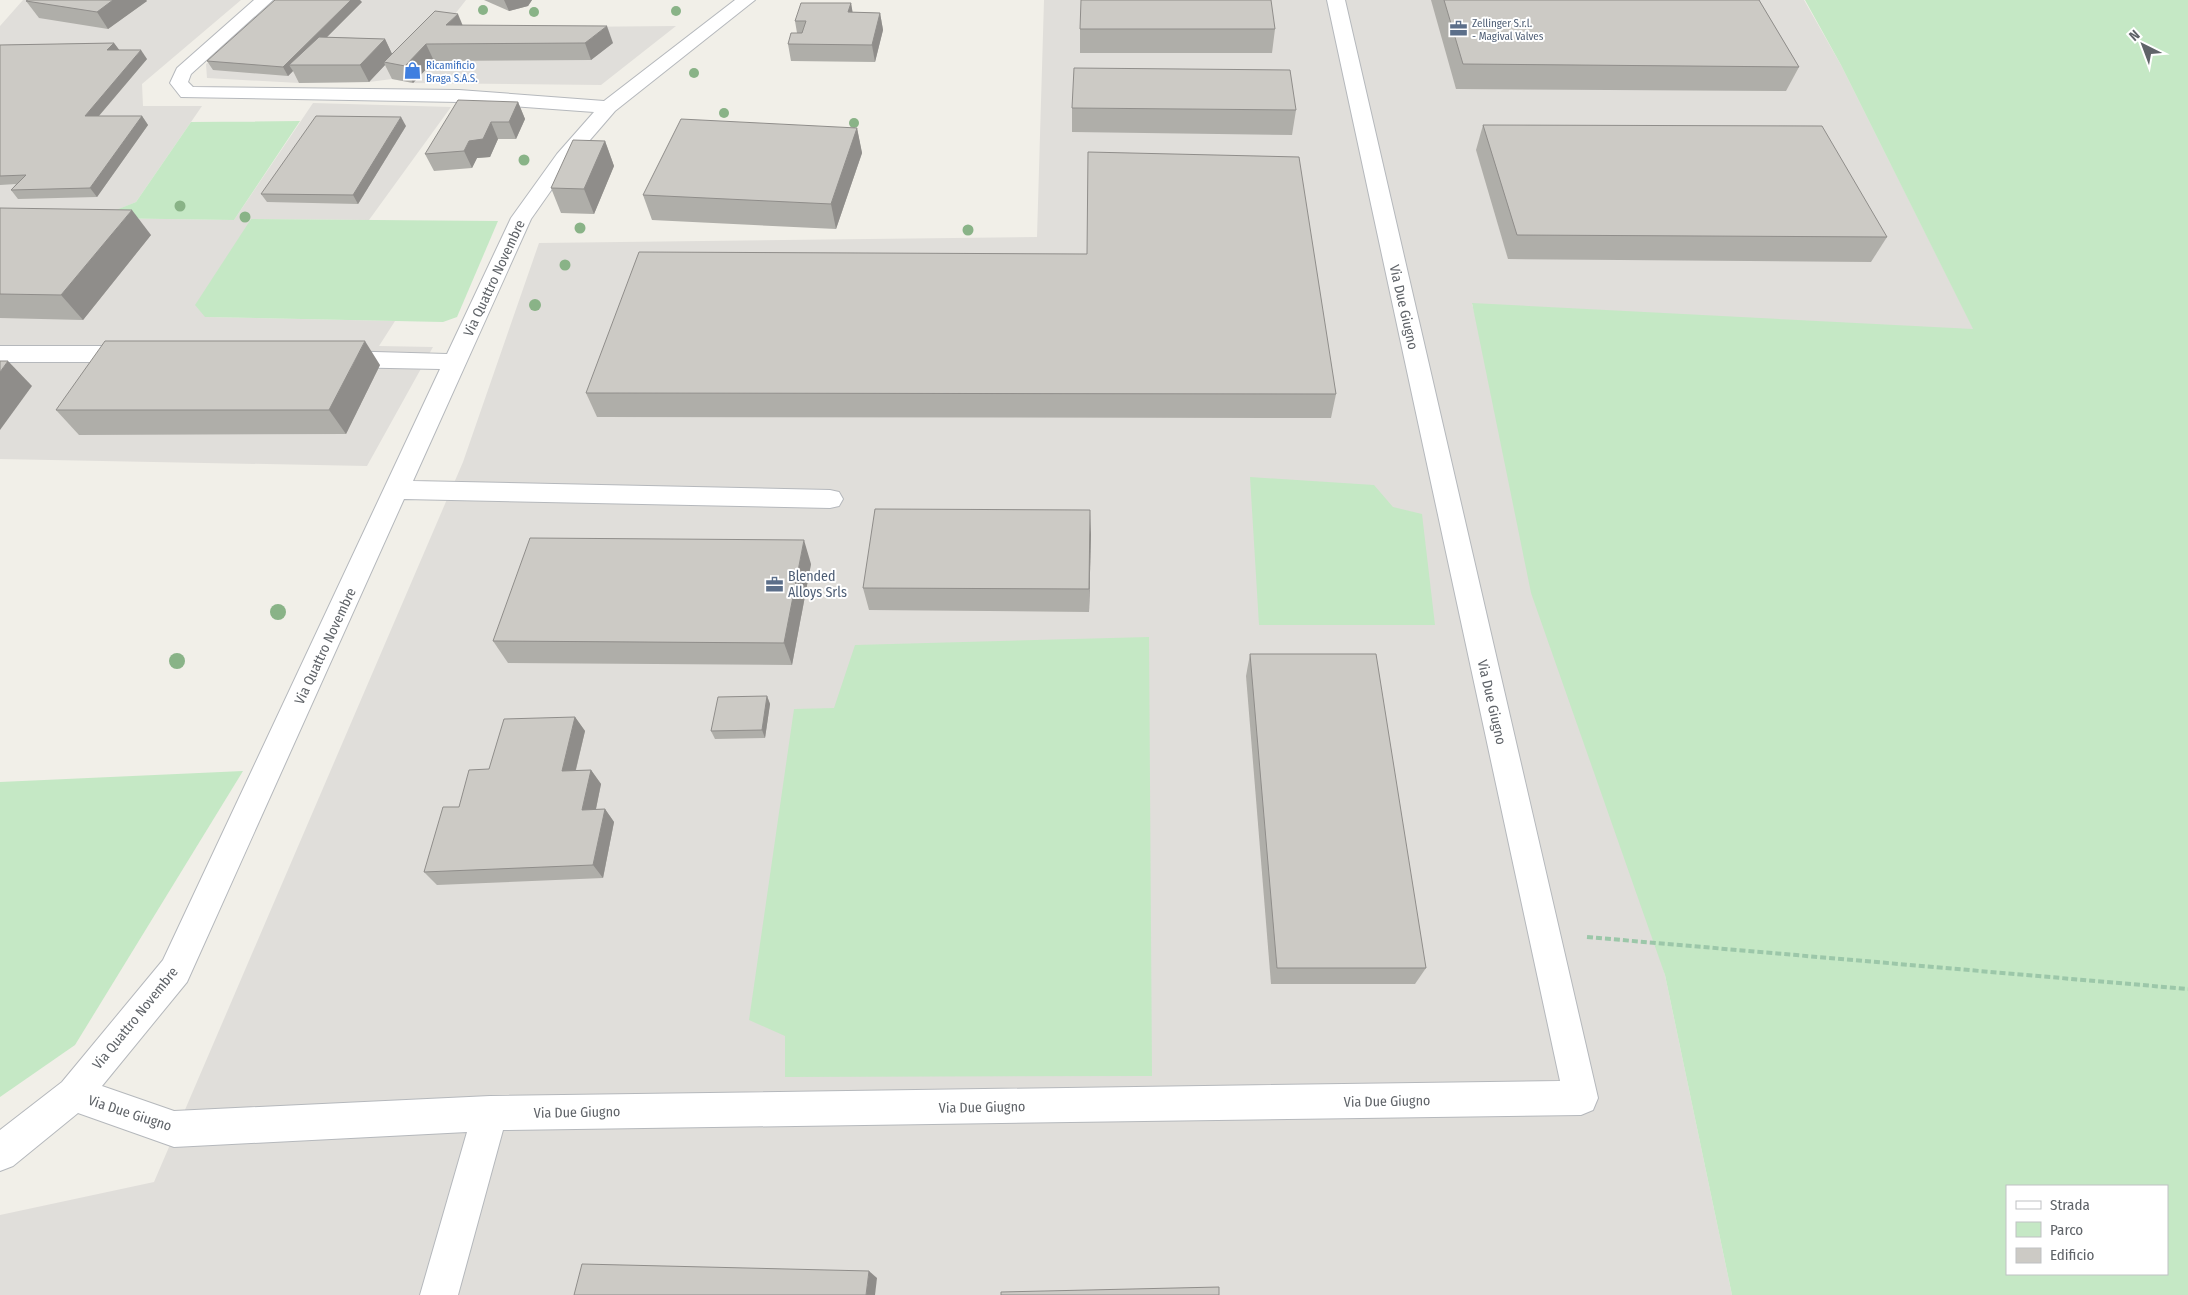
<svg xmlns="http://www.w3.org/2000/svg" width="2188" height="1295" viewBox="0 0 2188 1295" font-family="'Fira Sans Condensed',sans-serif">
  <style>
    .industrial { fill: #e0deda }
    .green { fill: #c5e8c5; fill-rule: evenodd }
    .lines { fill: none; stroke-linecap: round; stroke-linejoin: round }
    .minor-casing { stroke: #b5b8bc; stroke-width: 2 }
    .path { stroke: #9cc7a9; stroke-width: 4; stroke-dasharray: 6 3; stroke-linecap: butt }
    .minor { fill: #fff; fill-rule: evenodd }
    .tree { fill: #89b387 }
    .wall { fill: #afaea9 }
    .shaded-wall { fill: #8f8d8a }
    .building { fill: #cccac5; stroke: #8f8d8a }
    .labels { text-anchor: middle; stroke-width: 4; stroke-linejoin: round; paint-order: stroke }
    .far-service-label { font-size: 11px; fill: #4e5e75; stroke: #fff; text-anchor: start }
    .far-shop-label { font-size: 11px; fill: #366cbe; stroke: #fff; text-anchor: start }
    .street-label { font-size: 14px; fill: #5f6368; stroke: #fff }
    .service-label { font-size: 14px; fill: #4e5e75; stroke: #fff; text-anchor: start }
  </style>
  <rect width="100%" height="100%" fill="#f1efe8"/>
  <g class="industrial">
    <polygon points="23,0 241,0 142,84 143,106 202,106 136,202 98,218 234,220 313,103 451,107 369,220 251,219 205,317 395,321 379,346 433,347 367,466 0,459 0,26"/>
    <polygon points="284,0 466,0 444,28 676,26 601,85 413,83 392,79 369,82 299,83 207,78 206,64"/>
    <polygon points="1044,0 1804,0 1841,65 1974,330 1472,304 1665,975 1732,1295 0,1295 0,1215 154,1182 463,462 539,243 1037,237"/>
  </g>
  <g class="green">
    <path d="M1805 0H2188V1295H1732L1665 975 1531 593 1472 303 1973 329 1841 65ZM2007 1186H2167V1274H2007Z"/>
    <polygon points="300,121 234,220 96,218 136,202 191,122"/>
    <polygon points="251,219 498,221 457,317 443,322 205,317 195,305"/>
    <polygon points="1250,477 1374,485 1393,507 1422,514 1435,625 1259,625"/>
    <polygon points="1149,637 1152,1076 785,1077 785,1036 749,1020 794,709 834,708 855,645"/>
    <polygon points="243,771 75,1045 0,1097 0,782"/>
  </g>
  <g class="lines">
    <defs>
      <g id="minor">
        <polygon points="254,0 273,0 191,74 188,82 193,87 459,90 604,101 735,0 755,0 615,111 571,162 531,219 413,481 830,490 839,492 843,499 839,506 830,508 404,499 187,982 102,1086 174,1111 490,1096 1560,1081 1327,0 1345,0 1598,1098 1593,1110 1581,1115 503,1130 458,1295 420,1295 467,1132 174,1147 78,1113 13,1166 0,1171 0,1130 62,1082 163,960 440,369 339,367 331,365 328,359 331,353 339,351 447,354 511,218 557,154 594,112 459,102 181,97 170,83 177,68"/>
        <polygon points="0,346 133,346 141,349 144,354 141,359 133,362 0,362"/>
      </g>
    </defs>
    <use href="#minor" class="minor-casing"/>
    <polyline class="path" points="1587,937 2188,989"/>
    <use href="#minor" class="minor"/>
  </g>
  <g class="tree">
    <circle cx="483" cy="10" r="5"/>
    <circle cx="676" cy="11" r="5"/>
    <circle cx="534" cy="12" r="5"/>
    <circle cx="694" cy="73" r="5"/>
    <circle cx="724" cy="113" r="5"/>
    <circle cx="854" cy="123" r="5"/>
    <circle cx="524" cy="160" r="5.5"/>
    <circle cx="180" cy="206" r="5.5"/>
    <circle cx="245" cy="217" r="5.5"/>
    <circle cx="580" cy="228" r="5.5"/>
    <circle cx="968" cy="230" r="5.5"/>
    <circle cx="565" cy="265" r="5.5"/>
    <circle cx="535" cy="305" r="6"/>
    <circle cx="278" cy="612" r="8"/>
    <circle cx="177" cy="661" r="8"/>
  </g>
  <g class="wall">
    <polygon points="28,0 146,0 147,1 108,29 39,18 26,1"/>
    <polygon points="484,0 532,0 528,6 509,11"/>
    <polygon points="1431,0 1759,0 1799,67 1786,91 1456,89"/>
    <polygon points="362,2 327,37 385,39 392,54 463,26 613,43 591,60 434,61 413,83 392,79 385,65 369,82 299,83 293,71 288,76 213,70 207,61"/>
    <polygon points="851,3 852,12 880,13 883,30 875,62 791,61 788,44 797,33 795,21"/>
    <polygon points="1080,29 1275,29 1272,53 1080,53"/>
    <polygon points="114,43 119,50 147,59 99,116 142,116 148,125 97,197 18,199 11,190 16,184 0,185 0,45"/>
    <polygon points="518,102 525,119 516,139 498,139 490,157 477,158 472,168 434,171 425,154"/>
    <polygon points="1072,108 1296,110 1292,135 1072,132"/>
    <polygon points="1483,125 1887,237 1871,262 1508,259 1476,150"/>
    <polygon points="406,126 358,204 267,202 261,194"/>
    <polygon points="857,128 862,153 836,229 652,220 643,195"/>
    <polygon points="605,141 614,166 594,214 561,213 551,188"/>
    <polygon points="0,208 151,235 83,320 0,318"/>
    <polygon points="380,365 346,434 79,435 56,410"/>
    <polygon points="586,393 1336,394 1331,418 597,417"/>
    <polygon points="1091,534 1089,612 869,610 863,588"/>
    <polygon points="811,564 792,665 508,663 493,641"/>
    <polygon points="1250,654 1426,968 1415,984 1271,984 1246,676"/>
    <polygon points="767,696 770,704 765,738 715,739 711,731"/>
    <polygon points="575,717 585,731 576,770 591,770 601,784 596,809 605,809 614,822 603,878 437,885 424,872 489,769"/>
  </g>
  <g class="shaded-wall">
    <polygon points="113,0 146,0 147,1 108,29 97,12"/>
    <polygon points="351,0 360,0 362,2 299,65 289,65 293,71 288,76 283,67"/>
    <polygon points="504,0 532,0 528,6 509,11"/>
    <polygon points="851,3 854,20 848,12"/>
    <polygon points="880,13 883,30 875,62 872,45"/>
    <polygon points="458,14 465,31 446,25"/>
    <polygon points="607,26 613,43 591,60 585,43"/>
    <polygon points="385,39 393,56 384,62 385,65 369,82 360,65"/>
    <polygon points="114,43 120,51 107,50"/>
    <polygon points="426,44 434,61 413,83 405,66"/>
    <polygon points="141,50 147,59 91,125 85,116"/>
    <polygon points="518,102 525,119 516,139 509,122"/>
    <polygon points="142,116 148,125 97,197 90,188"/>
    <polygon points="401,117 406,126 358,204 353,195"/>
    <polygon points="491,122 498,139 490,157 477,158 472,168 464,151 469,141"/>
    <polygon points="857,128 862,153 836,229 831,204"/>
    <polygon points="605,141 614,166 594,214 584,189"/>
    <polygon points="132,210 151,235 83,320 61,295"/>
    <polygon points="365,341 380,365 346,434 329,410"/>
    <polygon points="8,361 32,386 0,430 0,372"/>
    <polygon points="1090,510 1091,534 1089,612 1089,589"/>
    <polygon points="804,540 811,564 792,665 784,643"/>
    <polygon points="767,696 770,704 765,738 762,730"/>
    <polygon points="575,717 585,731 572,785 562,771"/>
    <polygon points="591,770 601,784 593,823 582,810"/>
    <polygon points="605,809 614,822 603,878 593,865"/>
    <polygon points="869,1271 877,1278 875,1295 866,1295"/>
  </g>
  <g class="building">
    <polygon points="28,0 113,0 97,12 26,1"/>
    <polygon points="275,0 351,0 283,67 207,61"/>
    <polygon points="1081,0 1271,0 1275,29 1080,29"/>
    <polygon points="1444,0 1759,0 1799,67 1463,64"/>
    <polygon points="801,3 851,3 848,12 880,13 872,45 788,44 791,33 802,33 806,21 795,21"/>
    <polygon points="435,11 458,14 446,25 607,26 585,43 426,44 405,66 384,62"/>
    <polygon points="319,37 385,39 360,65 289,65"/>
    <polygon points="114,43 107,50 141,50 85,116 142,116 90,188 11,190 26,175 0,176 0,45"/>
    <polygon points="1074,68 1290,70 1296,110 1072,108"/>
    <polygon points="458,100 518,102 509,122 491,122 483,139 469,141 464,151 425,154"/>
    <polygon points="316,116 401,117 353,195 261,194"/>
    <polygon points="681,119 857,128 831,204 643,195"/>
    <polygon points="1483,125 1822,126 1887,237 1517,235"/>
    <polygon points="573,140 605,141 584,189 551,188"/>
    <polygon points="1088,152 1299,157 1336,394 586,393 639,252 1087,254"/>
    <polygon points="0,208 132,210 61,295 0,294"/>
    <polygon points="105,341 365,341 329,410 56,410"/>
    <polygon points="0,361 8,361 0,372"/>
    <polygon points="875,509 1090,510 1089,589 863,588"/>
    <polygon points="530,538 804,540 784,643 493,641"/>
    <polygon points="1250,654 1376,654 1426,968 1277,968"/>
    <polygon points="767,696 762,730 711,731 718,697"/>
    <polygon points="575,717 562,771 591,770 582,810 605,809 593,865 424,872 443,807 459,807 469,770 489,769 504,719"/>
    <polygon points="582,1264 869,1271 866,1295 574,1295"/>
    <polygon points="1219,1287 1219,1295 1001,1295 1001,1292"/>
  </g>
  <defs>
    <symbol id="office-bare" viewBox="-9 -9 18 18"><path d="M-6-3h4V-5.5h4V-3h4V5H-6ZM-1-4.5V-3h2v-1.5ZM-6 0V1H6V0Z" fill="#5c6f8a" stroke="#fff" stroke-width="2.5" paint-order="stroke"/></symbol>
    <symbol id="shop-bare" viewBox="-9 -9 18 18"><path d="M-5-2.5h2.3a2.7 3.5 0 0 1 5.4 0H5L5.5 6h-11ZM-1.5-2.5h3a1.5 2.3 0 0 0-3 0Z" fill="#3f7fe0" stroke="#fff" stroke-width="2.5" paint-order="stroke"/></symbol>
  </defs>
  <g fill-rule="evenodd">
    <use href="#office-bare" x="1446" y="16" width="25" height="25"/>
    <use href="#shop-bare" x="400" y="58" width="25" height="25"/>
    <use href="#office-bare" x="762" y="572" width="25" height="25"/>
  </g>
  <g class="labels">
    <g class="far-service-label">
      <text x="1472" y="27">Zellinger S.r.l.<tspan x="1472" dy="13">- Magival Valves</tspan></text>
    </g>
    <g class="far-shop-label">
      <text x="426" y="69">Ricamificio<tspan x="426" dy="13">Braga S.A.S.</tspan></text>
    </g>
    <g class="street-label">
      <text transform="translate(494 278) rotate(-65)" y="5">Via Quattro Novembre</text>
      <text transform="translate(1404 307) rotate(77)" y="5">Via Due Giugno</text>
      <text transform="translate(325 646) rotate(-65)" y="5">Via Quattro Novembre</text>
      <text transform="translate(1492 702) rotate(77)" y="5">Via Due Giugno</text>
      <text transform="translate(135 1018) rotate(-51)" y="5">Via Quattro Novembre</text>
      <text transform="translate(1387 1101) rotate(-1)" y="5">Via Due Giugno</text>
      <text transform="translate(982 1107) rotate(-1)" y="5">Via Due Giugno</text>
      <text transform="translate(577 1112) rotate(-1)" y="5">Via Due Giugno</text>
      <text transform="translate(130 1113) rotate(18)" y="5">Via Due Giugno</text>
    </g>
    <g class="service-label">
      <text x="788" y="581">Blended<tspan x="788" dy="16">Alloys Srls</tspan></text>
    </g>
  </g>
  <rect x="2006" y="1185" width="162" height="90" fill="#ffffff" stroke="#bfc1c3"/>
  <rect x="2016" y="1201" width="25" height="8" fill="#ffffff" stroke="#bfc1c3"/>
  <text x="2050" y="1210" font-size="15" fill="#5f6368">Strada</text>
  <rect x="2016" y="1222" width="25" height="15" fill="#c5e8c5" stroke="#bfc1c3"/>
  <text x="2050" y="1235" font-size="15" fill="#5f6368">Parco</text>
  <rect x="2016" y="1248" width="25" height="15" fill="#cccac5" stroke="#bfc1c3"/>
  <text x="2050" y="1260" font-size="15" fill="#5f6368">Edificio</text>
  <g transform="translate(2143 45) rotate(318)" stroke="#ffffff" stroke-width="4" paint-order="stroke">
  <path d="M0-4L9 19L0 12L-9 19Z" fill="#5f6368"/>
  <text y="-8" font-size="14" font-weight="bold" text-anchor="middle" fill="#5f6368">N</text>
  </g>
</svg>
